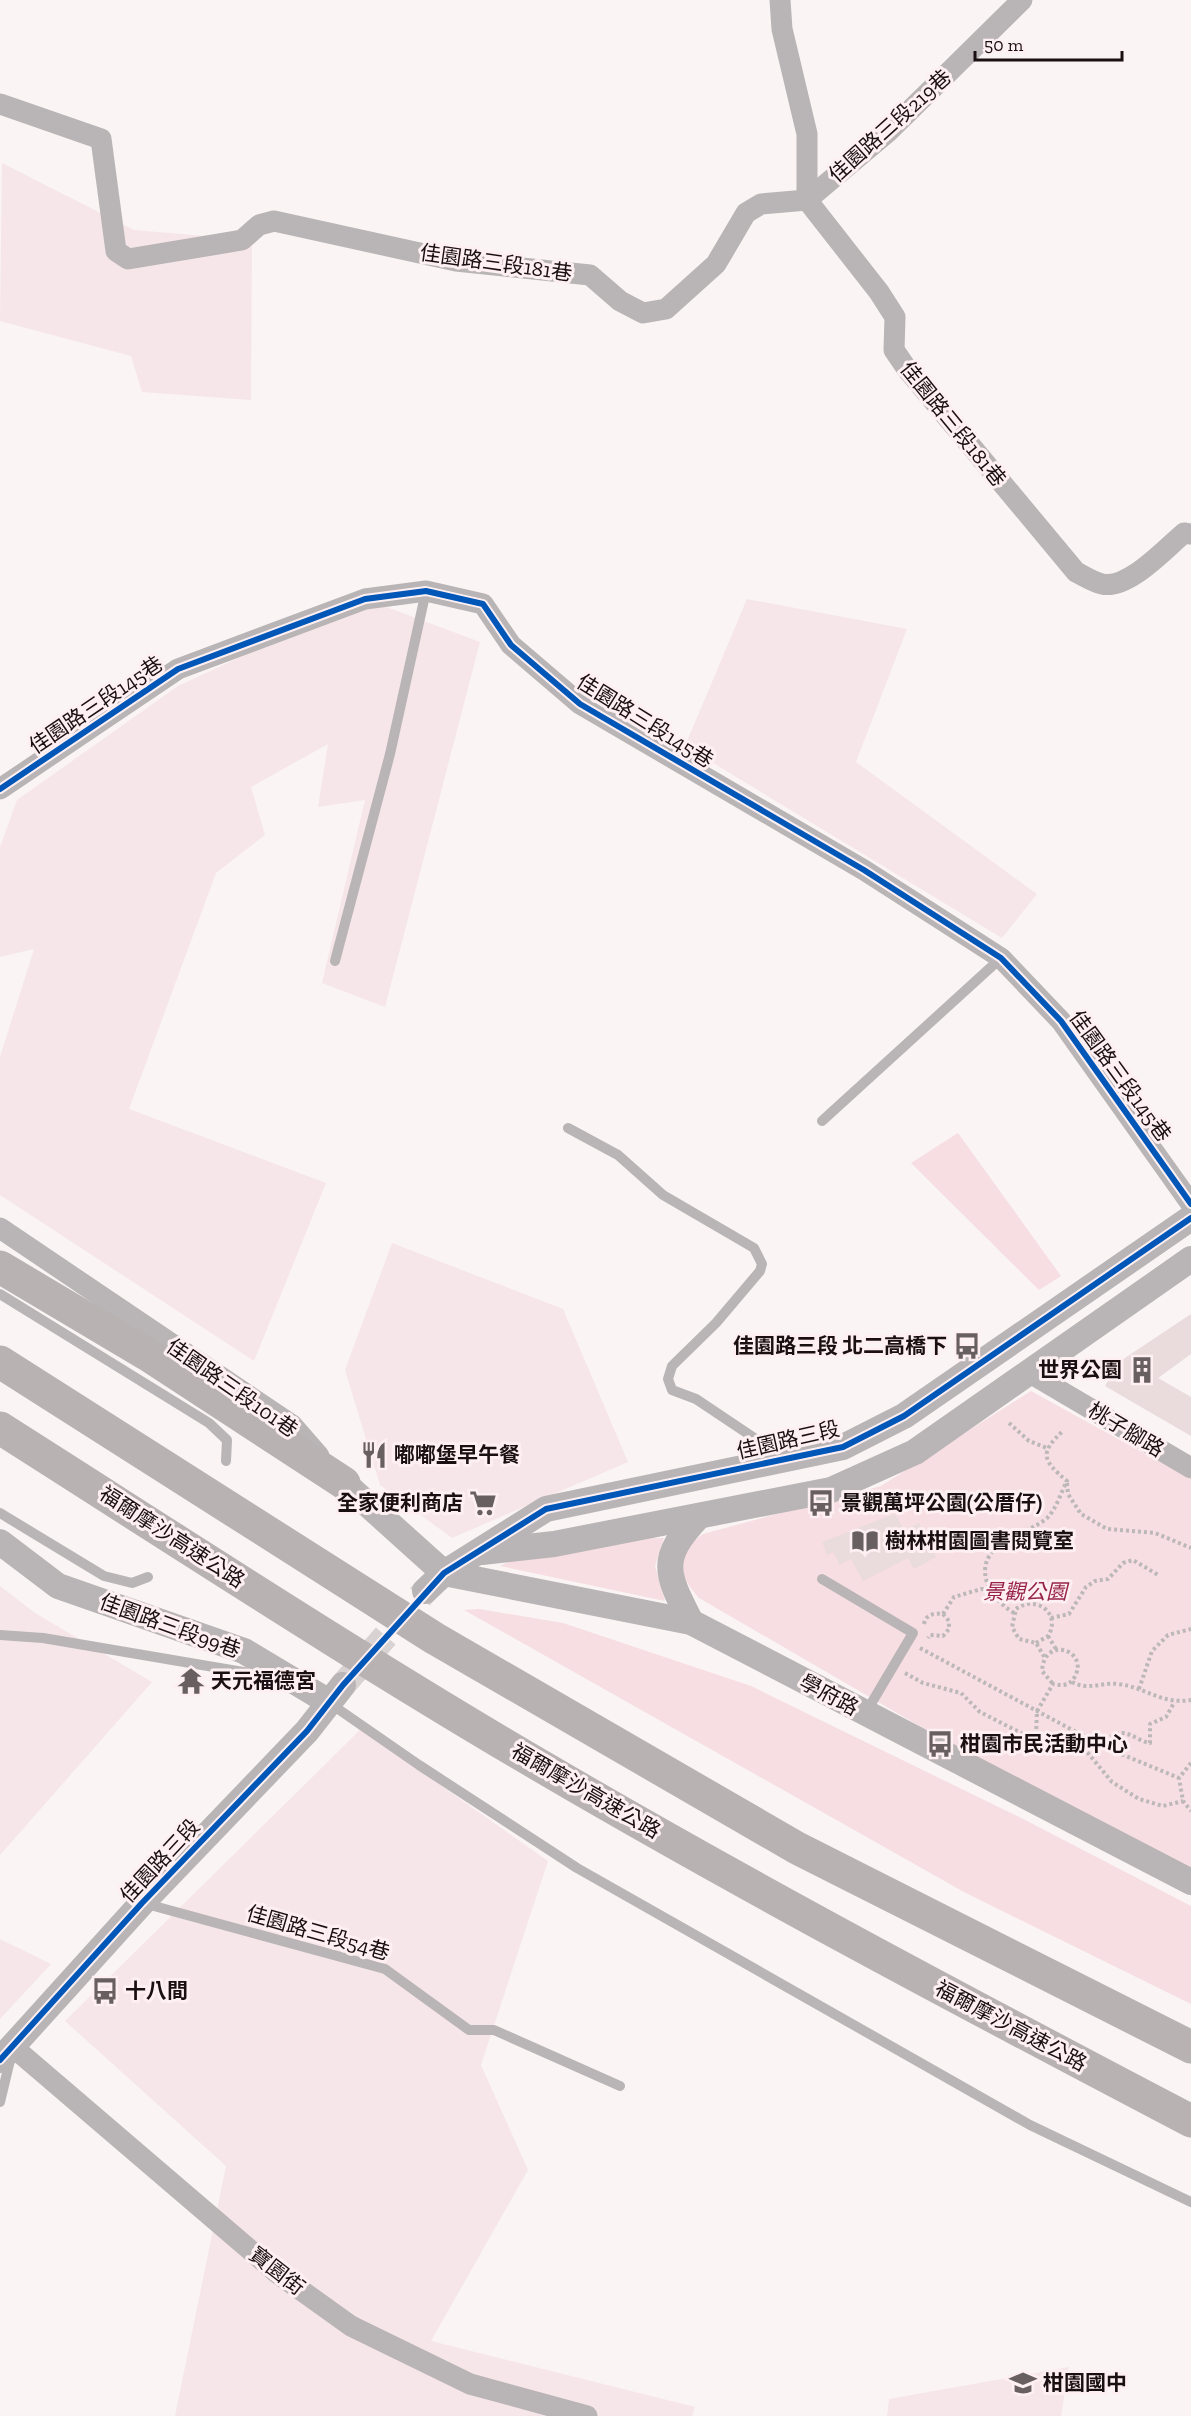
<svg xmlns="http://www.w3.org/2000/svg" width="1191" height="2416" viewBox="0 0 1191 2416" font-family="'Zilla Slab','Noto Sans TC',serif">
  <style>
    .built { fill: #f6e6e9 }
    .green { fill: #f6dee2 }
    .building { fill: #eadbdd }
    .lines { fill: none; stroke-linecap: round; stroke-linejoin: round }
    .tertiary-tunnel { stroke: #d8d2d2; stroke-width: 26; stroke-dasharray: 26 13; stroke-linecap: butt }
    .path { stroke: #bdb8b8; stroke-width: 4; stroke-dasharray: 3 3; stroke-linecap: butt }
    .service { stroke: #b9b4b5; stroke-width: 10 }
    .minor { stroke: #b9b4b5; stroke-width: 21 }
    .tertiary { stroke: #b9b4b5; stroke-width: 26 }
    .motorway { stroke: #b8b2b3; stroke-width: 33 }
    .cycleway-casing { stroke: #fef0f2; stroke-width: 10 }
    .cycleway { stroke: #0057b8; stroke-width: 6 }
    .labels { text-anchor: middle; stroke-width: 6; stroke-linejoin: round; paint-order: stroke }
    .street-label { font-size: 21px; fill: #1a0f12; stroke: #fef0f2 }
    .poi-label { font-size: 21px; font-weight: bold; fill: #1a0f12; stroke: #fef0f2; text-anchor: start }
    .park-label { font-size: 21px; font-style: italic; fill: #97234b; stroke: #fef0f2 }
  </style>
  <rect width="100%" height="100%" fill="#faf4f4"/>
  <g class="built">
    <polygon points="2,163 134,230 252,240 251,400 142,392 131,356 0,321"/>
    <polygon points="365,599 480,642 385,1007 322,983 365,800 318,807 328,744 251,787 265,835 216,873 129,1109 326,1183 254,1361 0,1195 0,1057 34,949 0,957 0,847 17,800 178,686"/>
    <polygon points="747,599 907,629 856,762 1037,894 1002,938 685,746"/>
    <polygon points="392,1243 563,1309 628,1462 452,1538 380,1485 345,1370"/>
    <polygon points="0,1586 35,1613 152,1682 0,1855"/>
    <polygon points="361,1729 548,1861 481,2065 528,2170 431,2341 695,2407 692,2416 175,2416 226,2166 65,2021"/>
    <polygon points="0,1939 51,1964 0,2019"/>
    <polygon points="1069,2367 1061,2416 887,2416 889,2399"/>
  </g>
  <g class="green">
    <polygon points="958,1133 1061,1276 1039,1290 911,1163"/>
    <path d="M1031 1391 1191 1479V1871L1033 1792 699 1598C677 1574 674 1554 703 1534L881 1486Z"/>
    <polygon points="664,1538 655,1566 665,1601 500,1566 557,1539"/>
    <polygon points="479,1609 563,1623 751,1686 1027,1821 1191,1906 1191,2004 964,1892 464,1610"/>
  </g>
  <g class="building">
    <polygon points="1191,1314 1191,1354 1158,1378 1191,1397 1191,1436 1105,1386 1119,1362"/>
    <polygon points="895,1514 904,1530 919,1523 936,1557 914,1569 908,1558 863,1581 851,1559 840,1565 833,1552 827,1555 822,1542"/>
  </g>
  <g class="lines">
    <polyline class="tertiary-tunnel" points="343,1685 425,1591"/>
    <g class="path">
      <polyline points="1009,1423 1029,1441 1047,1448"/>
      <polyline points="1067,1483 1068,1494 1081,1514 1107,1529 1155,1533 1191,1548"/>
      <path d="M1014 1613C991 1599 971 1569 998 1546 1012 1534 1033 1530 1047 1518 1056 1510 1061 1492 1067 1481 1042 1460 1039 1453 1064 1430"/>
      <polyline points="943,1614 954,1597 981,1589 989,1590"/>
      <polyline points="1051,1618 1069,1614 1086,1587 1095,1581 1108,1579 1123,1563 1133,1560 1160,1576"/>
      <path d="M924 1624C926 1614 934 1613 943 1614L949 1621V1629L943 1636 930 1635 928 1638"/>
      <polyline points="1048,1636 1056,1649"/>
      <path d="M1036 1643 1048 1636C1062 1614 1036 1594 1016 1609L1012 1627 1019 1639 1036 1643 1045 1658"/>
      <polyline points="920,1648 1104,1747 1179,1778"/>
      <polyline points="905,1673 923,1683 961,1693 980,1712 1023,1734 1045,1735 1082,1746 1112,1782 1139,1799 1163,1806 1183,1801"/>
      <path d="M1072 1682C1088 1691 1101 1682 1118 1684 1146 1687 1161 1705 1191 1700"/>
      <polyline points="1139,1689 1152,1651 1168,1635 1191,1629"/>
      <path d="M1036 1735 1037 1711 1053 1684C1061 1686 1069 1686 1074 1678 1091 1651 1044 1634 1042 1671L1053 1684"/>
      <path d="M1104 1747 1108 1739C1125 1725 1134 1740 1150 1743V1724L1166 1717 1174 1703"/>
      <polyline points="1191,1763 1179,1778 1183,1801 1191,1811"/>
    </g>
    <g class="service">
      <polyline points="335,961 390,754 426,591"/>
      <polyline points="822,1121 1001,958"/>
      <polyline points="568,1128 618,1155 663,1195 754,1248 762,1264 760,1271 716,1323 672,1366 668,1379 672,1390 696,1399 781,1456"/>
      <polyline points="0,1294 209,1423 227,1440 226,1461"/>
      <polyline points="0,1513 104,1576 132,1583 148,1577"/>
      <polyline points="822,1579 913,1633 865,1714"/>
      <polyline points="0,1635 43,1638 249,1673 277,1683"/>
      <polyline points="328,1702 419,1765 577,1868 1030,2125 1191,2202"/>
      <polyline points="143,1903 385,1969 469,2030 494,2030 620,2086"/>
      <polyline points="0,2102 11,2056"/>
    </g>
    <g class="minor">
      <polyline points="780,0 782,29 807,134 807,200"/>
      <polyline points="0,104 101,139 116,251 128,259 242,240 259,225 274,221 456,261 590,275 620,301 643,313 666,309 716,264 746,213 761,204 807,200"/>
      <path d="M807 200 879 292 895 317 894 350 907 369 1076 572C1084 576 1093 582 1102 584 1128 590 1165 549 1184 533L1191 534"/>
      <polyline points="807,200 888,132 1022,0"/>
      <polyline points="0,789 178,669 365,599 426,591 483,604 511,645 580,704 864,870 1001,958 1061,1021 1191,1204"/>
      <polyline points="0,1228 292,1425 319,1456"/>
      <polyline points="1030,1373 1191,1468"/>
      <polyline points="13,2047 277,2273 351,2326 470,2384 587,2416"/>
    </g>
    <g class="tertiary">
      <polyline points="344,1483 444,1573"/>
      <polyline points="0,1542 58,1586 244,1651 329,1702"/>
      <polyline points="482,1552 554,1544 831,1490 915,1452 1191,1259"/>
      <polyline points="444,1573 691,1622 1191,1882"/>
      <polyline points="425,1591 444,1573 546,1509 843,1447 904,1416 1191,1218"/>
      <path d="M691 1622C666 1573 658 1559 699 1516"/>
      <polyline points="0,2060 142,1903 307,1731 343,1685"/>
    </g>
    <g class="motorway">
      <polyline points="0,1267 148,1355 344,1483"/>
      <polyline points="0,1362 434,1638 797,1848 1191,2047"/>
      <path d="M0 1428C181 1543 361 1661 546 1769 758 1893 974 2007 1191 2121"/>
    </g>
    <defs>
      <g id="cycleway">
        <polyline points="0,789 178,669 365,599 426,591 483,604 511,645 580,704 864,870 1001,958 1061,1021 1191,1204"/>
        <polyline points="0,2060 142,1903 307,1731 343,1685 444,1573 546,1509 843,1447 904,1416 1191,1218"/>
      </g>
    </defs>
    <use href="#cycleway" class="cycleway-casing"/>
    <use href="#cycleway" class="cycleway"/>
  </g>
  <defs>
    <symbol id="bus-bare" viewBox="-9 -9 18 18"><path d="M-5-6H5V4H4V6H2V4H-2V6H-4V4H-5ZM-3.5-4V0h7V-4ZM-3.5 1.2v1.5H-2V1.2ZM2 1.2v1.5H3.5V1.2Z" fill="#685f61" stroke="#fef0f2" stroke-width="2.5" paint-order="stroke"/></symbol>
    <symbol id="building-bare" viewBox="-9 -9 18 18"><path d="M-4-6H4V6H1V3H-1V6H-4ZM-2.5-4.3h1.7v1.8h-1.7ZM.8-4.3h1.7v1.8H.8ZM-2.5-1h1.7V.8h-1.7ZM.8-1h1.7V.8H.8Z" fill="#685f61" stroke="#fef0f2" stroke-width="2.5" paint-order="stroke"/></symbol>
    <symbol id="restaurant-bare" viewBox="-9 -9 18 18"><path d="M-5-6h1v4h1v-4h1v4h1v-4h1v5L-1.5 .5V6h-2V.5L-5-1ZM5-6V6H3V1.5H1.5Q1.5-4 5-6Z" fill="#685f61" stroke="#fef0f2" stroke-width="2.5" paint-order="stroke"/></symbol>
    <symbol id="supermarket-bare" viewBox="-9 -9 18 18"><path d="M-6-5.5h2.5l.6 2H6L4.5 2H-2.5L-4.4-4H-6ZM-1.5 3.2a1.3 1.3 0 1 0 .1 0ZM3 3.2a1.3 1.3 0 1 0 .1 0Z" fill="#685f61" stroke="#fef0f2" stroke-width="2.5" paint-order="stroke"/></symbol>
    <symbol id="library-bare" viewBox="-9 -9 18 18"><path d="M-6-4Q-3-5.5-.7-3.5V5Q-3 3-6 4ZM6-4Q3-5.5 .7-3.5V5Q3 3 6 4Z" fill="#685f61" stroke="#fef0f2" stroke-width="2.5" paint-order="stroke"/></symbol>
    <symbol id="temple-bare" viewBox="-9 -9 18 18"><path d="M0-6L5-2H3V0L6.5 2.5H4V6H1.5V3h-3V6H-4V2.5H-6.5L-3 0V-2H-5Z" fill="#685f61" stroke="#fef0f2" stroke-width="2.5" paint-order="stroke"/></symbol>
    <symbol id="school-bare" viewBox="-9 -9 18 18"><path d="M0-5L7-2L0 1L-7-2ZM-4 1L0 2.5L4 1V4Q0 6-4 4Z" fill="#685f61" stroke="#fef0f2" stroke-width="2.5" paint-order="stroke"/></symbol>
  </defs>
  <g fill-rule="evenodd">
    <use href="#bus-bare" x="948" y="1327" width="38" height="38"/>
    <use href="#building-bare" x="1123" y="1351" width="38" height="38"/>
    <use href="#restaurant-bare" x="355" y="1436" width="38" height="38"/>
    <use href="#supermarket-bare" x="464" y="1484" width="38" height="38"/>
    <use href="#bus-bare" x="802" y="1484" width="38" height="38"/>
    <use href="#library-bare" x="846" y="1522" width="38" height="38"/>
    <use href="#temple-bare" x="172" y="1662" width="38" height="38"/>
    <use href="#bus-bare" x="921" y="1725" width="38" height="38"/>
    <use href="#bus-bare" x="86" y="1972" width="38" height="38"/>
    <use href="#school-bare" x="1004" y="2364" width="38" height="38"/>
  </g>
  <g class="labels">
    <g class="street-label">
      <text transform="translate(890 126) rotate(-42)" y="7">佳園路三段219巷</text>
      <text transform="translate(496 263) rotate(8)" y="7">佳園路三段181巷</text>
      <text transform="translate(953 424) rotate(51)" y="7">佳園路三段181巷</text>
      <text transform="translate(96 705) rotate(-34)" y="7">佳園路三段145巷</text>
      <text transform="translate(645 721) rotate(32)" y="7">佳園路三段145巷</text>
      <text transform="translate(1120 1076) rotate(54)" y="7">佳園路三段145巷</text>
      <text transform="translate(232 1388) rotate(35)" y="7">佳園路三段101巷</text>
      <text transform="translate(1126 1430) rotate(31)" y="7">桃子腳路</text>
      <text transform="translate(788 1440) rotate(-13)" y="7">佳園路三段</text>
      <text transform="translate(172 1537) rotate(33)" y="7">福爾摩沙高速公路</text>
      <text transform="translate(170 1626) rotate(20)" y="7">佳園路三段99巷</text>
      <text transform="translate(829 1695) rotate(28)" y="7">學府路</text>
      <text transform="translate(586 1791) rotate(30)" y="7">福爾摩沙高速公路</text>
      <text transform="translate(160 1861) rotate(-47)" y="7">佳園路三段</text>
      <text transform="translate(318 1933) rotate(16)" y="7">佳園路三段54巷</text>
      <text transform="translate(1011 2026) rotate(28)" y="7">福爾摩沙高速公路</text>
      <text transform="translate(277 2271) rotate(38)" y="7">寶園街</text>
    </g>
    <g class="poi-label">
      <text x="947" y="1353" text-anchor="end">佳園路三段 北二高橋下</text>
      <text x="1122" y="1377" text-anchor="end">世界公園</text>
      <text x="394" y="1462">嘟嘟堡早午餐</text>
      <text x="463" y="1510" text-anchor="end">全家便利商店</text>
      <text x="841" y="1510">景觀萬坪公園(公厝仔)</text>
      <text x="885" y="1548">樹林柑園圖書閱覽室</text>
      <text x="211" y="1688">天元福德宮</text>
      <text x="960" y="1751">柑園市民活動中心</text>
      <text x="125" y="1998">十八間</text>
      <text x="1043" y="2390">柑園國中</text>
    </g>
    <g class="park-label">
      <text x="1025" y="1599">景觀公園</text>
    </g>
  </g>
  <path d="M975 51v9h147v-9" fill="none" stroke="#1a0f12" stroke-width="3"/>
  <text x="984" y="51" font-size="18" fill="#1a0f12" stroke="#fef0f2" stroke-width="4.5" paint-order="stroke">50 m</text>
</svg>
